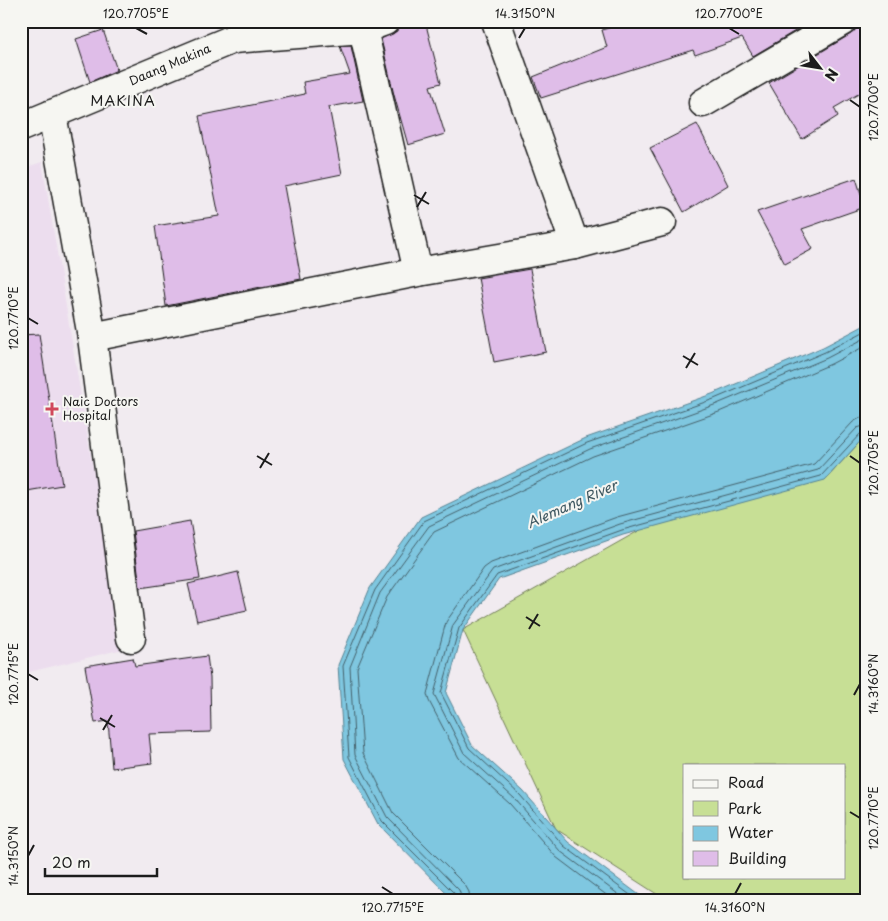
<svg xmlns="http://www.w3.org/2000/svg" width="888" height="921" viewBox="0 0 888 921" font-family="'Playpen Sans',sans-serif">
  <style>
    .built { fill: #ecddee }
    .green { fill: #c7df95; stroke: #727e58; fill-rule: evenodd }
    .water { fill: #7fc7e0; stroke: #578392 }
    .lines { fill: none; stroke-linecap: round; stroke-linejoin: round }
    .shore { stroke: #44606a; stroke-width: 1 }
    .building { fill: #dfbde8; stroke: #1c1c1c }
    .minor-casing { stroke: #1c1c1c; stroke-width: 31 }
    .tertiary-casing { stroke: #1c1c1c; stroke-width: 31 }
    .minor { stroke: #f6f6f2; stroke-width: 28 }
    .tertiary { stroke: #f6f6f2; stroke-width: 28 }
    .ticks { fill: none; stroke: #1c1c1c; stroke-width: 2 }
    .poi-dot { fill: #d1495b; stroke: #f6f6f2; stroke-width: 2 }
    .labels { text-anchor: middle; stroke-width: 4; stroke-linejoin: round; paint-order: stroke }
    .street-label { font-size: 12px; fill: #1c1c1c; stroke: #f6f6f2 }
    .poi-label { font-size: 12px; fill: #1c1c1c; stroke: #f6f6f2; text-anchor: start }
    .neighbourhood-label { font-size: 14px; letter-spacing: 1px; fill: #1c1c1c; stroke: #f6f6f2 }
    .water-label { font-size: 14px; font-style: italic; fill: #3f5861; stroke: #f6f6f2 }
    .neatline { fill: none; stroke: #1c1c1c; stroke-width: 2 }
    .ticks-label { font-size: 12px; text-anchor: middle; fill: #1c1c1c }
  </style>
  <rect width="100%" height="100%" fill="#f1ebf0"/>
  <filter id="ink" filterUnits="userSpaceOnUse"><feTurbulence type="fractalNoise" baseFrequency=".02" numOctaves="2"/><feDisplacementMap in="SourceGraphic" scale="10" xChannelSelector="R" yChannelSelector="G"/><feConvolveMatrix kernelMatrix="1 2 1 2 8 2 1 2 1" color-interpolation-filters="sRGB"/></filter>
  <g filter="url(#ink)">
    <polygon class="built" points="42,162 123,649 21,674 21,169"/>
    <path class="green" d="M867 434V900H666L556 829 463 630 642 529 827 478ZM684 765H844V877H684Z"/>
    <polygon class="water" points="867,324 867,434 825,480 623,535 499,579 463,630 446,693 472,745 523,791 568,842 646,900 453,900 378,824 344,759 338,665 370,588 421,517 586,438 712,394 823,347"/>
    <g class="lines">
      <g class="shore">
        <polyline points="456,900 455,894 382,821 349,757 343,666 375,590 424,521 587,443 714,399 825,352 867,330"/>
        <polyline points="462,900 459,890 387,817 355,755 350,667 380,593 429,526 590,449 717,404 827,358 867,337"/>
        <polyline points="470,900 469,892 465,885 393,813 363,753 357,668 387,597 434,532 593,456 719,412 831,364 867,345"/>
        <polyline points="613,900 556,857 510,804 459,758 429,701 427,694 446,622 484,568 491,563 617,517 814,464 853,422 860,418 867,417"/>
        <polyline points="626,900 560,851 515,799 464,753 434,694 453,625 493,570 620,524 818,470 857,428 867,425"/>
        <polyline points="637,900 564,846 520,795 469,748 441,693 459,628 497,575 622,530 821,476 861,433 867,431"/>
      </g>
    </g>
    <g class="building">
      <polygon points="400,21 425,21 441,83 430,86 445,134 408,145 394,95 381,39 397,31"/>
      <polygon points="631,21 812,21 753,56 742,38 695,55 693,50 541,98 533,77 607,47 602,30"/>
      <polygon points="859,21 867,21 867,89 834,108 838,116 802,139 769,83 851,34 856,29"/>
      <polygon points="103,30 117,70 90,82 76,39"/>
      <polygon points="340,46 351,46 363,101 329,107 342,174 284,186 301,279 166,306 155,226 219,216 199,116 305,94 303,82 350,74"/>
      <polygon points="697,124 728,185 684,212 650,148"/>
      <polygon points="856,178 865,207 802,229 813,249 785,264 757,212"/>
      <polygon points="530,269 546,352 494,362 478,278"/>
      <polygon points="39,334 62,485 21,492 21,335"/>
      <polygon points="190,521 200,579 140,588 133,531"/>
      <polygon points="238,572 247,610 197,621 188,584"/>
      <polygon points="207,656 210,678 211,732 149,734 152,763 112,768 108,721 95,723 85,666 133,658 135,666"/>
    </g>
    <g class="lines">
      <defs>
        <g id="minor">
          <polyline points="496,21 575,245"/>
          <polyline points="363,29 418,272"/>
          <polyline points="233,39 363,29 385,21"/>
          <polyline points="703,103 843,21"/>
          <polyline points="52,114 92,337 131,638"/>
          <polyline points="92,337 418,272 575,245 662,222"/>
        </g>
        <polyline id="tertiary" points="21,127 233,39 260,21"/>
      </defs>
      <use href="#minor" class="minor-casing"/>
      <use href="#tertiary" class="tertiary-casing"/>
      <use href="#minor" class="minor"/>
      <use href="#tertiary" class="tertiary"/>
    </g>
  </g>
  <path class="ticks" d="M136 28 147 34M729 28 739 34M519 38 525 28M850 100 860 107M414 195 429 204M417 207 426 192M28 318 38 324M683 356 698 365M686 368 695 353M257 456 272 465M850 456 860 463M260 468 269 453M526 617 540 626M529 629 538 614M28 674 38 680M854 695 860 684M100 718 115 727M103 730 112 715M850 812 860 818M28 856 34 845M382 887 393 894M735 894 741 883"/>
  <path class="poi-dot" d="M49.5 401.5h5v5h5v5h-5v5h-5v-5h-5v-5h5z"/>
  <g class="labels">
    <g class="street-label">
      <text transform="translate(170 65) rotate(-23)" y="4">Daang Makina</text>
    </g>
    <g class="poi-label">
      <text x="63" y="406">Naic Doctors<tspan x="63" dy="14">Hospital</tspan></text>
    </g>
    <g class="neighbourhood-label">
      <text x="123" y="106">MAKINA</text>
    </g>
    <g class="water-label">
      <text transform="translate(572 504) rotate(-24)" y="5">Alemang River</text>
    </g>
  </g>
  <rect width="888" height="921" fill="none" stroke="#f6f6f2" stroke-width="55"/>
  <rect x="683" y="764" width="162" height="115" fill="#f6f6f2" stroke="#9f9f9c"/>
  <rect x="693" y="780" width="25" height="8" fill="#f6f6f2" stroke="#9f9f9c"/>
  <text x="728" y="788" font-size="15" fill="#1c1c1c">Road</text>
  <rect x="693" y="801" width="25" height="15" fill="#c7df95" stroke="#9f9f9c"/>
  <text x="728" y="814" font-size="15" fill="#1c1c1c">Park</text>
  <rect x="693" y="826" width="25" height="15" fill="#7fc7e0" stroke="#9f9f9c"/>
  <text x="728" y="838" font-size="15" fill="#1c1c1c">Water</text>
  <rect x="693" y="851" width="25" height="15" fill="#dfbde8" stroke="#9f9f9c"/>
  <text x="728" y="864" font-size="15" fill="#1c1c1c">Building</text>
  <g transform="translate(820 68) rotate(121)" stroke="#f6f6f2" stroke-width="4" paint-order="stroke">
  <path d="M0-4L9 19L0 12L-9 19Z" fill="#1c1c1c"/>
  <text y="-8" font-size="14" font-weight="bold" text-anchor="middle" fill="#1c1c1c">N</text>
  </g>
  <path d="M45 868v8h112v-8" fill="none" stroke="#1c1c1c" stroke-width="2.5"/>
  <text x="52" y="868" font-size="15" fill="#1c1c1c" stroke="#f6f6f2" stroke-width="4" paint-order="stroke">20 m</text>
  <rect x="28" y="28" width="832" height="866" class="neatline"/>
  <g class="ticks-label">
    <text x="136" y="18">120.7705°E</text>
    <text x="525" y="18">14.3150°N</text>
    <text x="729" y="18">120.7700°E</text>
    <text transform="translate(874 107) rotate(-90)" y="4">120.7700°E</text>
    <text transform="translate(14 318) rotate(-90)" y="4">120.7710°E</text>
    <text transform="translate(874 463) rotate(-90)" y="4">120.7705°E</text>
    <text transform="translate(14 674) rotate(-90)" y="4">120.7715°E</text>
    <text transform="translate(874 684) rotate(-90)" y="4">14.3160°N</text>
    <text transform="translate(874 818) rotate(-90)" y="4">120.7710°E</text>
    <text transform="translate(14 856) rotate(-90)" y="4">14.3150°N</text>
    <text x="393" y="912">120.7715°E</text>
    <text x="735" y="912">14.3160°N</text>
  </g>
</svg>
